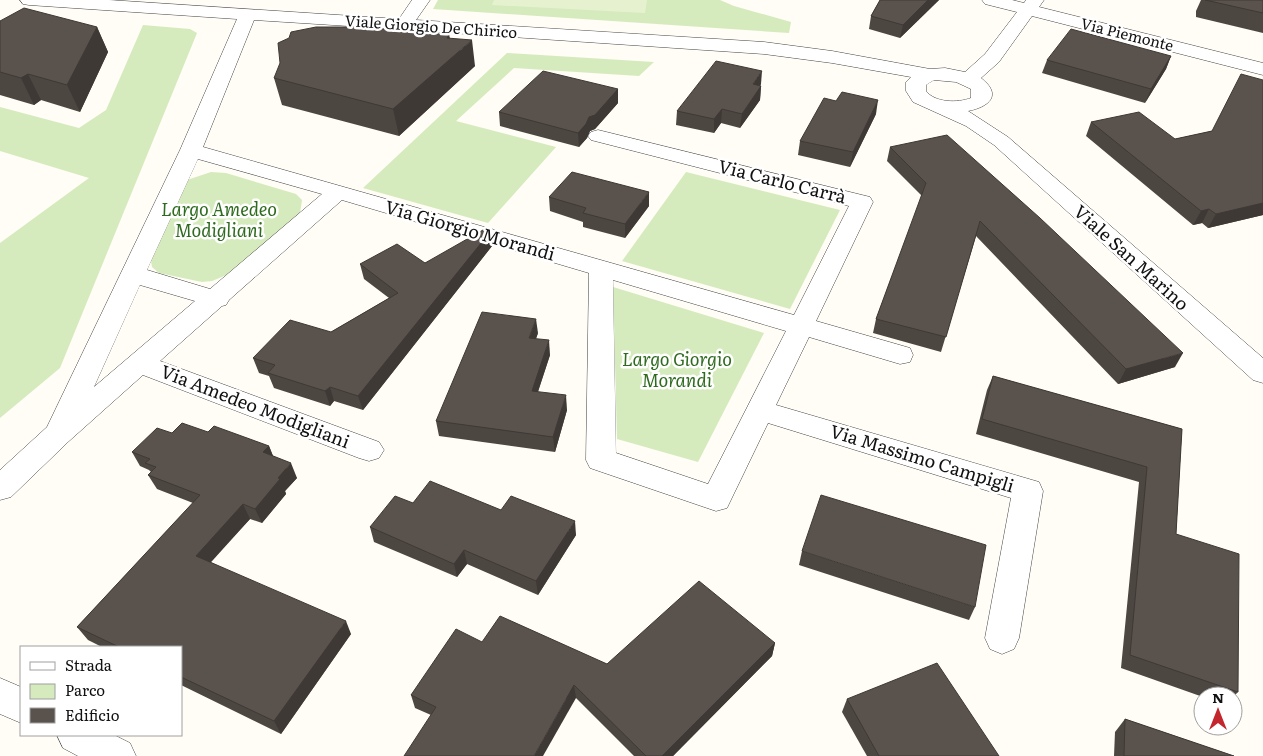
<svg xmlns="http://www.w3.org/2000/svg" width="1263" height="756" viewBox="0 0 1263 756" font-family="Literata,serif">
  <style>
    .green { fill: #d5ebbd }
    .pitch { fill: #e6f2cf }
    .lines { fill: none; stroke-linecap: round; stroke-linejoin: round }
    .minor-casing { stroke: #444; stroke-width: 1 }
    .minor { fill: #fff; fill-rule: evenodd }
    .wall { fill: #4d4742 }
    .shaded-wall { fill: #3f3936 }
    .building { fill: #5a524d; stroke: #3f3936 }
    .labels { text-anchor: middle; stroke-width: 5; stroke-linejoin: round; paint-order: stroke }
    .far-street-label { font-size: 15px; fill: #111; stroke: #fff }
    .street-label { font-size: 18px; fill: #111; stroke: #fff }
    .park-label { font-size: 18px; font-style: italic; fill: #2f6b1f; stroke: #fff }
  </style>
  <rect width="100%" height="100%" fill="#fffdf5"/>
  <g class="green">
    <polygon points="438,0 720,0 734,6 791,22 789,33 433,9"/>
    <polygon points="143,25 190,29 197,33 60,368 0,418 0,243 89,178 0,151 0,107 79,128 106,110"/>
    <polygon points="507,53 654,62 639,76 514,68 456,121 556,147 488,223 363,188"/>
    <polygon points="211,172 226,173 296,194 302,200 300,213 229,274 212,281 202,282 159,273 152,267 150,255 187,180"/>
    <polygon points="686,172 840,210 790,309 622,261"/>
    <polygon points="613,287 764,333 698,462 617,439"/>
  </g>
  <polygon class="pitch" points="494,0 647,0 645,13 492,5"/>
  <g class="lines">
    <defs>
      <g id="minor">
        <path d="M20 0H109L399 19 412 0H430L416 20 764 42 832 51 930 69 945 68 965 72 985 54 1017 12 985 4 982 0H1012L1024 3 1026 0H1044L1039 7 1263 63V75L1032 16 999 62 981 78C1003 95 989 107 968 111L1008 137 1263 358V383L1253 380 994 145 966 126 913 102 906 91V82L911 77 832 63 764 54 408 30 403 31 396 29 254 20 203 147 794 315 849 206 591 140 588 136 591 132 598 130 870 197 873 202 816 321 910 348 913 355 910 362 900 364 809 337 776 405 1039 482 1043 491 1019 638 1014 649 1002 654 990 649 985 638 1011 498 768 423 727 508 716 511 590 468 586 460 589 273 342 200 229 300 226 305 222 306 160 361 379 442 384 450 379 458 369 461 359 458 143 375 68 442 11 497 0 500V470L47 427 180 150 237 19 29 5 23 4ZM934 80 956 82 971 89V98C958 103 935 103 926 91V85ZM198 159 322 194 210 289 147 270ZM613 280 786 331 708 484 616 453ZM140 285 195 301 94 387Z"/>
        <polygon points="0,678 21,687 21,723 0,714"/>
        <polygon points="57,735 114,735 130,743 136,756 78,756 63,748"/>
      </g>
    </defs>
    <use href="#minor" class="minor-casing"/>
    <use href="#minor" class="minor"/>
  </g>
  <g class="wall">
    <polygon points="880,0 939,0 900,38 869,29 871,16"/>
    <polygon points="1201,0 1263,0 1263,33 1196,17 1196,11"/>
    <polygon points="0,21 97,27 108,52 80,112 41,100 34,105 0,95"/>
    <polygon points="449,35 450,39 475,66 399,136 282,105 274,78"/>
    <polygon points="1171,56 1166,69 1145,103 1042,73 1047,60"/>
    <polygon points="1263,80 1263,215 1208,228 1202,223 1193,225 1086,136 1091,122 1175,139 1212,131"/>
    <polygon points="761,84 760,86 761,86 760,100 740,128 721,123 714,133 676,125 677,111"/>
    <polygon points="618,89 618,103 595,129 590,131 587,138 579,147 500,126 499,112"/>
    <polygon points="876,114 850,167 798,155 800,141"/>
    <polygon points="890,147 1175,367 1118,384 976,236 941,352 873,333 876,319 922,196 887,161"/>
    <polygon points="549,197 649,206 625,238 583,227 583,222 550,211"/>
    <polygon points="490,232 492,246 363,410 334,401 330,406 274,388 269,376 259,373 253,358 331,332 389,298 364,279 360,264 425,263"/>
    <polygon points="538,333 536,339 550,355 538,392 567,410 555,452 439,436 436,421"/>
    <polygon points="993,376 1182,429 1176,534 1238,692 1233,697 1233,696 1203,696 1203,697 1121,668 1139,482 976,434 987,390"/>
    <polygon points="208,432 269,446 273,456 297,478 285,491 286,494 262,523 250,519 210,562 351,634 281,734 181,685 181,647 102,647 88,640 77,627 193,503 157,489 148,475 151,472 149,470 140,466 132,452 172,433"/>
    <polygon points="413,503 501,510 576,535 538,595 467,564 457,577 374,542 370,527"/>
    <polygon points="802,551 975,607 969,620 799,565"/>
    <polygon points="482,642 607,664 775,643 772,656 673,756 634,756 576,698 431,715 415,708 411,695"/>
    <polygon points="847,699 999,756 867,756 842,712"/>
    <polygon points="1125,719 1234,756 1114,756 1115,732"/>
  </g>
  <g class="shaded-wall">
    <polygon points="928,0 939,0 900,38 903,25"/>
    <polygon points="97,27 108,52 80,112 67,85"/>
    <polygon points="449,35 453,57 472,40 475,66 399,136 393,109"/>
    <polygon points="1171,56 1166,69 1145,103 1151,89"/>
    <polygon points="762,71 761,84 752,98 753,84"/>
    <polygon points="28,74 41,100 34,105 21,78"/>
    <polygon points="761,86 760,100 740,128 742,114"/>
    <polygon points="618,89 618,103 595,129 590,131 587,138 579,147 578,133 589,117"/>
    <polygon points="878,100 876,114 850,167 853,152"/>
    <polygon points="722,109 721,123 714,133 714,119"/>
    <polygon points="649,192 649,206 625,238 625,224"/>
    <polygon points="1263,203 1263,215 1208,228 1216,214"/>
    <polygon points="1209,209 1202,223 1193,225 1201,211"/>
    <polygon points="490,232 492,246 363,410 358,396"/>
    <polygon points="536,319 538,333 530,353 529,338"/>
    <polygon points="549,340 550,355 533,406 532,391"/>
    <polygon points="1183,353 1175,367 1118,384 1126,369"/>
    <polygon points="330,387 334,401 330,406 325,391"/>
    <polygon points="566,395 567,410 555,452 553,437"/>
    <polygon points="269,446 275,461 263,452"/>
    <polygon points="291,463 297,478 285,491 286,494 262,523 255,509 278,478"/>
    <polygon points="243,504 250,519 204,570 196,556"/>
    <polygon points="575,521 576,535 538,595 536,581"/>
    <polygon points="464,550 467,564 457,577 454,564"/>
    <polygon points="346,621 351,634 281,734 274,721"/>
    <polygon points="775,643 772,656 673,756 662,756"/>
    <polygon points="574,685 576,698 543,756 534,756"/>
  </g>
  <g class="building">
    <polygon points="880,0 928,0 903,25 871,16"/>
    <polygon points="1205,0 1263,0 1263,13"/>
    <polygon points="24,8 97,27 67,85 28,74 21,78 0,72 0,21"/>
    <polygon points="316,27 358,27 412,31 449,35 447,38 472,40 393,109 274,78 280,63 278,43 289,38 291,32"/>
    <polygon points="1071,29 1171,56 1151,89 1047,60"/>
    <polygon points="716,61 762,71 753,84 761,86 742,114 722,109 714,119 677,111"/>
    <polygon points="543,71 618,89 595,115 589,117 586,124 578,133 499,112"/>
    <polygon points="1241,74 1263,80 1263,203 1216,214 1209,209 1201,211 1091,122 1139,112 1175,139 1212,131"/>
    <polygon points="842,92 878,100 853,152 800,141 824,98 836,101"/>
    <polygon points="947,135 1040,218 1183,353 1126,369 980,221 946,337 876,319 926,183 890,147"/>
    <polygon points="572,172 649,192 625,224 583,213 586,208 549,197"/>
    <polygon points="483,230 490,232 358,396 330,387 325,391 268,373 275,365 253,358 290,320 331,332 398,293 360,264 397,244 425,263"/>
    <polygon points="482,312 536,319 529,338 549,340 532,391 566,395 553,437 436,421"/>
    <polygon points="993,376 1182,429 1176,534 1239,554 1238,692 1130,655 1147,467 982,419"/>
    <polygon points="182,423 208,432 214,426 269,446 263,452 291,463 278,478 280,479 255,509 243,504 196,556 346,621 274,721 181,677 181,647 119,647 77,627 200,495 148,475 156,467 145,463 150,459 132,452 157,428 172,433"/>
    <polygon points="430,481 501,510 511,496 575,521 536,581 464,550 454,564 370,527 395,496 413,503"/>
    <polygon points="821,495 986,545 975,607 802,551"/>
    <polygon points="699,581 775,643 662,756 646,756 574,685 534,756 404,756 436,707 411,695 456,629 482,642 500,616 607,664"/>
    <polygon points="937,663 999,756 879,756 847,699"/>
    <polygon points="1125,719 1234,756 1124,756"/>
  </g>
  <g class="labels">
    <g class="far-street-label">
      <text transform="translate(431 27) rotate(4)" y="5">Viale Giorgio De Chirico</text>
      <text transform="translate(1127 35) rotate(14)" y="5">Via Piemonte</text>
    </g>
    <g class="street-label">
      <text transform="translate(782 182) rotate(14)" y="6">Via Carlo Carrà</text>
      <text transform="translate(470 231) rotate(16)" y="6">Via Giorgio Morandi</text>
      <text transform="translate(1131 258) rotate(42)" y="6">Viale San Marino</text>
      <text transform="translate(255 407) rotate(21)" y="6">Via Amedeo Modigliani</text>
      <text transform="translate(922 459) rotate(17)" y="6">Via Massimo Campigli</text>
    </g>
    <g class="park-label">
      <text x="219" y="216">Largo Amedeo<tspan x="219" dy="21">Modigliani</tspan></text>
      <text x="677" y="366">Largo Giorgio<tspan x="677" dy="21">Morandi</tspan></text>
    </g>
  </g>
  <rect x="20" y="646" width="162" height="90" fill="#ffffff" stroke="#a0a0a0"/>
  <rect x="30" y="662" width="25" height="8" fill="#ffffff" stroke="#a0a0a0"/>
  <text x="65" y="671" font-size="15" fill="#111111">Strada</text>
  <rect x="30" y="684" width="25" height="15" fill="#d5ebbd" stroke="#a0a0a0"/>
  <text x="65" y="696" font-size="15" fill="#111111">Parco</text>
  <rect x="30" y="708" width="25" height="15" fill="#5a524d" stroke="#a0a0a0"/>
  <text x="65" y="721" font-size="15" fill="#111111">Edificio</text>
  <g transform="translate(1218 711)"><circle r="24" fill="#ffffff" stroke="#a0a0a0"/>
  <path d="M0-4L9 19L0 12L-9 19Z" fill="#c4262e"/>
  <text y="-8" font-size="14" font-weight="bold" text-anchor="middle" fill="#111111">N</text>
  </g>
</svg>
